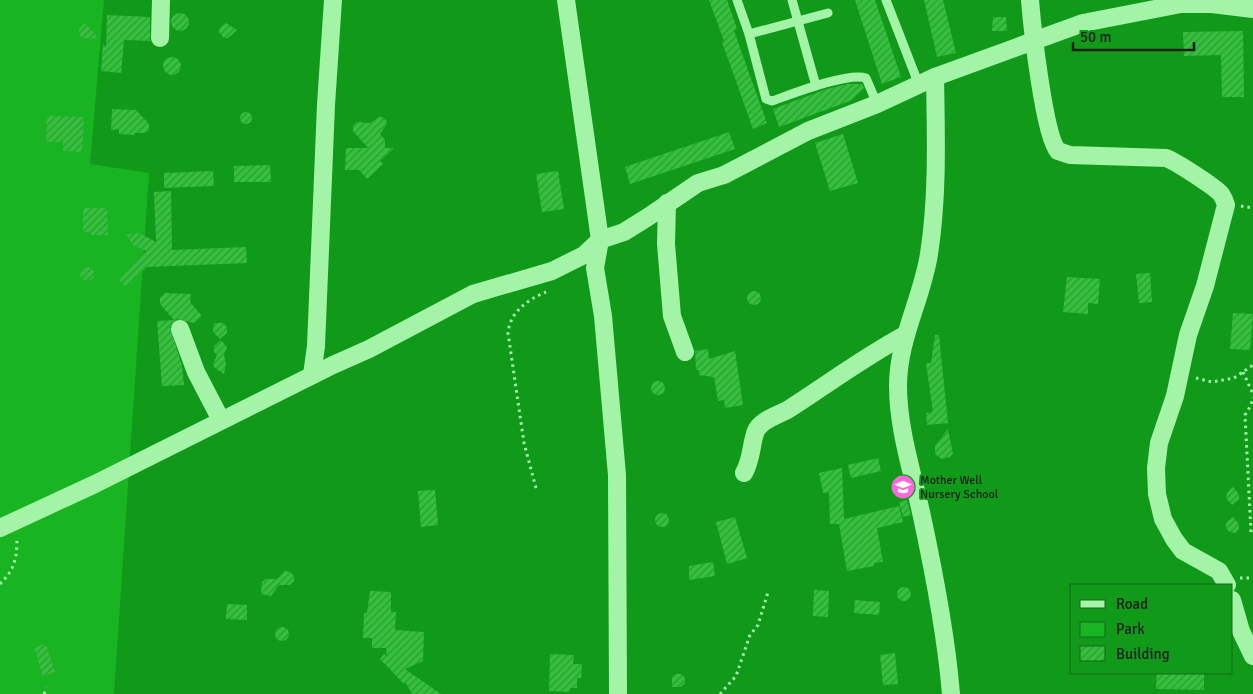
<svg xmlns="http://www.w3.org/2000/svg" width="1253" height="694" viewBox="0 0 1253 694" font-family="Signika,sans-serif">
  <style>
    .green { fill: #19b421 }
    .building { fill: url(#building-hatch) }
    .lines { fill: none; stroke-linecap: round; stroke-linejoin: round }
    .path { stroke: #a4f4a8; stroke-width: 3; stroke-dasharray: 2.5 4; stroke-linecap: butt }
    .lane { stroke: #a4f4a8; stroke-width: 9 }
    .street { stroke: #a4f4a8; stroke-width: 18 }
    .labels { text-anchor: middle; stroke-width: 4; stroke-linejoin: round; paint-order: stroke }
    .poi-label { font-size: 12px; fill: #1d1d1d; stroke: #119a1a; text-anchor: start }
  </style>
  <defs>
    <pattern id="building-hatch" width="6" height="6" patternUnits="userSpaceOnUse" patternTransform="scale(1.25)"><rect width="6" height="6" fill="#35c03d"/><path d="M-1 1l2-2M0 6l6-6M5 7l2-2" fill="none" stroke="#2c9b33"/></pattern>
  </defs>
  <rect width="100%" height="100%" fill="#119a1a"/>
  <polygon class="green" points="0,0 104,0 90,164 149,173 114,694 0,694"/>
  <g class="building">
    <polygon points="709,0 727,0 737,29 734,31 767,123 753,129 722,42 724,41"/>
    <polygon points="855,0 875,0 901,77 882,84"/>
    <polygon points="924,0 943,0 956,53 937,57"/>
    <circle cx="180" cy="22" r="9"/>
    <polygon points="107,15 150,17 150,41 124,40 121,73 101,71 103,44 106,47"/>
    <polygon points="993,17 1006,17 1007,31 992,31"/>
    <polygon points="85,23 99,39 82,38 79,34 79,29"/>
    <polygon points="226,23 237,30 228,38 224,38 219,32 220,28"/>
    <polygon points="1243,31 1244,97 1222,97 1221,55 1184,56 1183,32"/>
    <circle cx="172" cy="66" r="9"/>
    <polygon points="847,84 862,84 864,88 850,101 779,127 773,109 824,90"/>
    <polygon points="112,109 136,110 149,124 149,130 145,133 135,133 134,135 119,134 119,129 111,130"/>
    <circle cx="246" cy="118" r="6"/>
    <polygon points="47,116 84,117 82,152 63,151 63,142 46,142"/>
    <polygon points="380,116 386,120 387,124 380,134 385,140 385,148 394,148 380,161 383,164 367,179 359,170 345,170 346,148 368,148 353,131 353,126 357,122 370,123"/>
    <polygon points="729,132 735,149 630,184 625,167"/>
    <polygon points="843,134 858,183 830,191 815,143"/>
    <polygon points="270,165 271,182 234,182 234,166"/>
    <polygon points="213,171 214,186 164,188 164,173"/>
    <polygon points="558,171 564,209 542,212 536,174"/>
    <polygon points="171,191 172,250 246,247 247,263 147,267 125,286 119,280 146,251 133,245 126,234 139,233 156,242 154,192"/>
    <polygon points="83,208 107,208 108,235 91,235 91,232 83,232"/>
    <circle cx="87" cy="274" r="7"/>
    <polygon points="1150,273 1152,302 1139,303 1136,274"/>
    <polygon points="1067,277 1100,279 1098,304 1088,303 1088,314 1063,312"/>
    <circle cx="754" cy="298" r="7"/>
    <polygon points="165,293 191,294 190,302 202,316 194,323 177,319 170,327 182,366 184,385 162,386 157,321 174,320 160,304 160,298"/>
    <polygon points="1233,313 1253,314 1250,350 1230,349"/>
    <polygon points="214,323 223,323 227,327 227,333 220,339 213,332"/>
    <polygon points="935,335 939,335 948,423 927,425 926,413 933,412 926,363 931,363"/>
    <polygon points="221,340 227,347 224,355 226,364 224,374 215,368 213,364 217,355 214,352 214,346"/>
    <polygon points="708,349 709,359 735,351 743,405 725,408 724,400 718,401 714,377 699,375 699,370 696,370 695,351"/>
    <circle cx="658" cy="388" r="7"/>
    <polygon points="948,429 953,454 950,457 942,459 935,454 935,446"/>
    <polygon points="878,458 881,471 851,478 848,465"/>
    <polygon points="842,468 844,519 899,506 903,522 877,528 883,562 874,563 874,566 847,571 839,524 830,524 829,492 823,493 819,473"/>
    <polygon points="1233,487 1239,494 1239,499 1232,505 1226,498 1227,493"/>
    <polygon points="435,490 438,525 421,527 418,491"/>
    <polygon points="907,500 911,515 903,517 899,502"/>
    <circle cx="662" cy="520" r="7"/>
    <polygon points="735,517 747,558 727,564 716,522"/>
    <polygon points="1233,517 1239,524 1239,529 1235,533 1230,532 1226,529 1226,523"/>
    <polygon points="713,562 715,576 689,580 689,566"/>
    <polygon points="285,571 290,572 294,576 294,581 290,585 279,585 271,596 261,594 262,582 266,579 277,579"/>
    <circle cx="904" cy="594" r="7"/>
    <polygon points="814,590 829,591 828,617 813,616"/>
    <polygon points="370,591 391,592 391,612 396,612 395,630 424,632 423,661 405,669 441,694 412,694 406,683 403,683 380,659 384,654 387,656 386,648 372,648 372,638 363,638 364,613 367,613"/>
    <polygon points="855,600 880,602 879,615 854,613"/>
    <polygon points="227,604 247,605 247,620 226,619"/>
    <circle cx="282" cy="634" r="7"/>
    <polygon points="46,644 55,672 43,676 34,647"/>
    <polygon points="895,653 898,684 883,685 880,655"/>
    <polygon points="550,654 574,655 573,664 582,664 581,678 577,678 577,688 570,688 570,692 549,691"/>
    <polygon points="1157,673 1204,673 1204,690 1156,689"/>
    <polygon points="676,674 681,674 685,678 685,683 681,687 672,687 672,677"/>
  </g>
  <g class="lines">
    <g class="path">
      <polyline points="1241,206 1253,208"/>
      <polyline points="1243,372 1253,394"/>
      <polyline points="1196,378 1212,382 1234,378 1253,365"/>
      <path d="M536 488 524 443 508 333C510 312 527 300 546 292"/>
      <polyline points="1251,532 1245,415 1251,405 1253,397"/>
      <polyline points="1240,578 1253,578"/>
      <path d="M0 584C15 569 17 558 17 537"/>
      <polyline points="44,694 47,688"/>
      <polyline points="720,694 736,676 750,635 758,625 768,592"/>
    </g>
    <g class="lane">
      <path d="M737 0 749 34 766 99 772 101C792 94 848 72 866 78L877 104"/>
      <polyline points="792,0 816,86"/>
      <polyline points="886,0 919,85"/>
      <polyline points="749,34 828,13"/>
    </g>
    <g class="street">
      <polyline points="566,0 600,240 595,268 603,316 617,475 618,694"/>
      <path d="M1030 0C1032 25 1044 136 1058 151L1070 155 1166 158C1175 161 1215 187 1221 194 1223 197 1225 201 1226 205L1205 286 1188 335 1175 396 1159 443 1156 468 1157 494 1163 519 1174 539 1183 551 1219 571 1227 585"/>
      <polyline points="160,38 161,0"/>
      <path d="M935 77C936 136 938 196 929 254 922 299 898 339 898 386 898 428 912 471 921 512 934 572 946 633 951 694"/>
      <polyline points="667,203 666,244 672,316 685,352"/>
      <polyline points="180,329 196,372 221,420"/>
      <polyline points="312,375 316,346 326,105 333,0"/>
      <path d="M744 473C753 457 751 439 757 429 763 419 779 415 789 409 828 384 864 357 905 335"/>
      <polyline points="0,528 95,484 333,365 369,349 473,294 552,271 584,255 600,240 624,232 648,217 698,183 724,175 808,131 877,104 935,77 1083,23 1181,4 1212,4 1253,9"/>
      <polyline points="1232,600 1241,631 1253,656"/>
    </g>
  </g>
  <defs>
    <symbol id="school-disc" viewBox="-11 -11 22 22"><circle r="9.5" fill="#ff67df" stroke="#119a1a"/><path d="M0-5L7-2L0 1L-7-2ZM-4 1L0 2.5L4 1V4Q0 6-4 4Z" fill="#fff"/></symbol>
  </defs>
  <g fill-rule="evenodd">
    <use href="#school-disc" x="889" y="473" width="28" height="28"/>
  </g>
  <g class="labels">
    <g class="poi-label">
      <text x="920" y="484">Mother Well<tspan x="920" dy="14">Nursery School</tspan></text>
    </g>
  </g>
  <rect x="1070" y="584" width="162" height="90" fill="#119a1a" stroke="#16681b"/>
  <rect x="1080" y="600" width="25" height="8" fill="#a4f4a8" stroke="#16681b"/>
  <text x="1116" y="609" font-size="15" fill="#1d1d1d">Road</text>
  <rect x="1080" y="622" width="25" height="15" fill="#19b421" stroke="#16681b"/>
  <text x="1116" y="634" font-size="15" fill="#1d1d1d">Park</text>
  <rect x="1080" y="646" width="25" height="15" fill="url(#building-hatch)" stroke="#16681b"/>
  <text x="1116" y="659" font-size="15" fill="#1d1d1d">Building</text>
  <path d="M1073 42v8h121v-8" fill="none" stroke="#1d1d1d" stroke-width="2.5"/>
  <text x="1080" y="42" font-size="15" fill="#1d1d1d" stroke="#119a1a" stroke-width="4" paint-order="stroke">50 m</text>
</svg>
